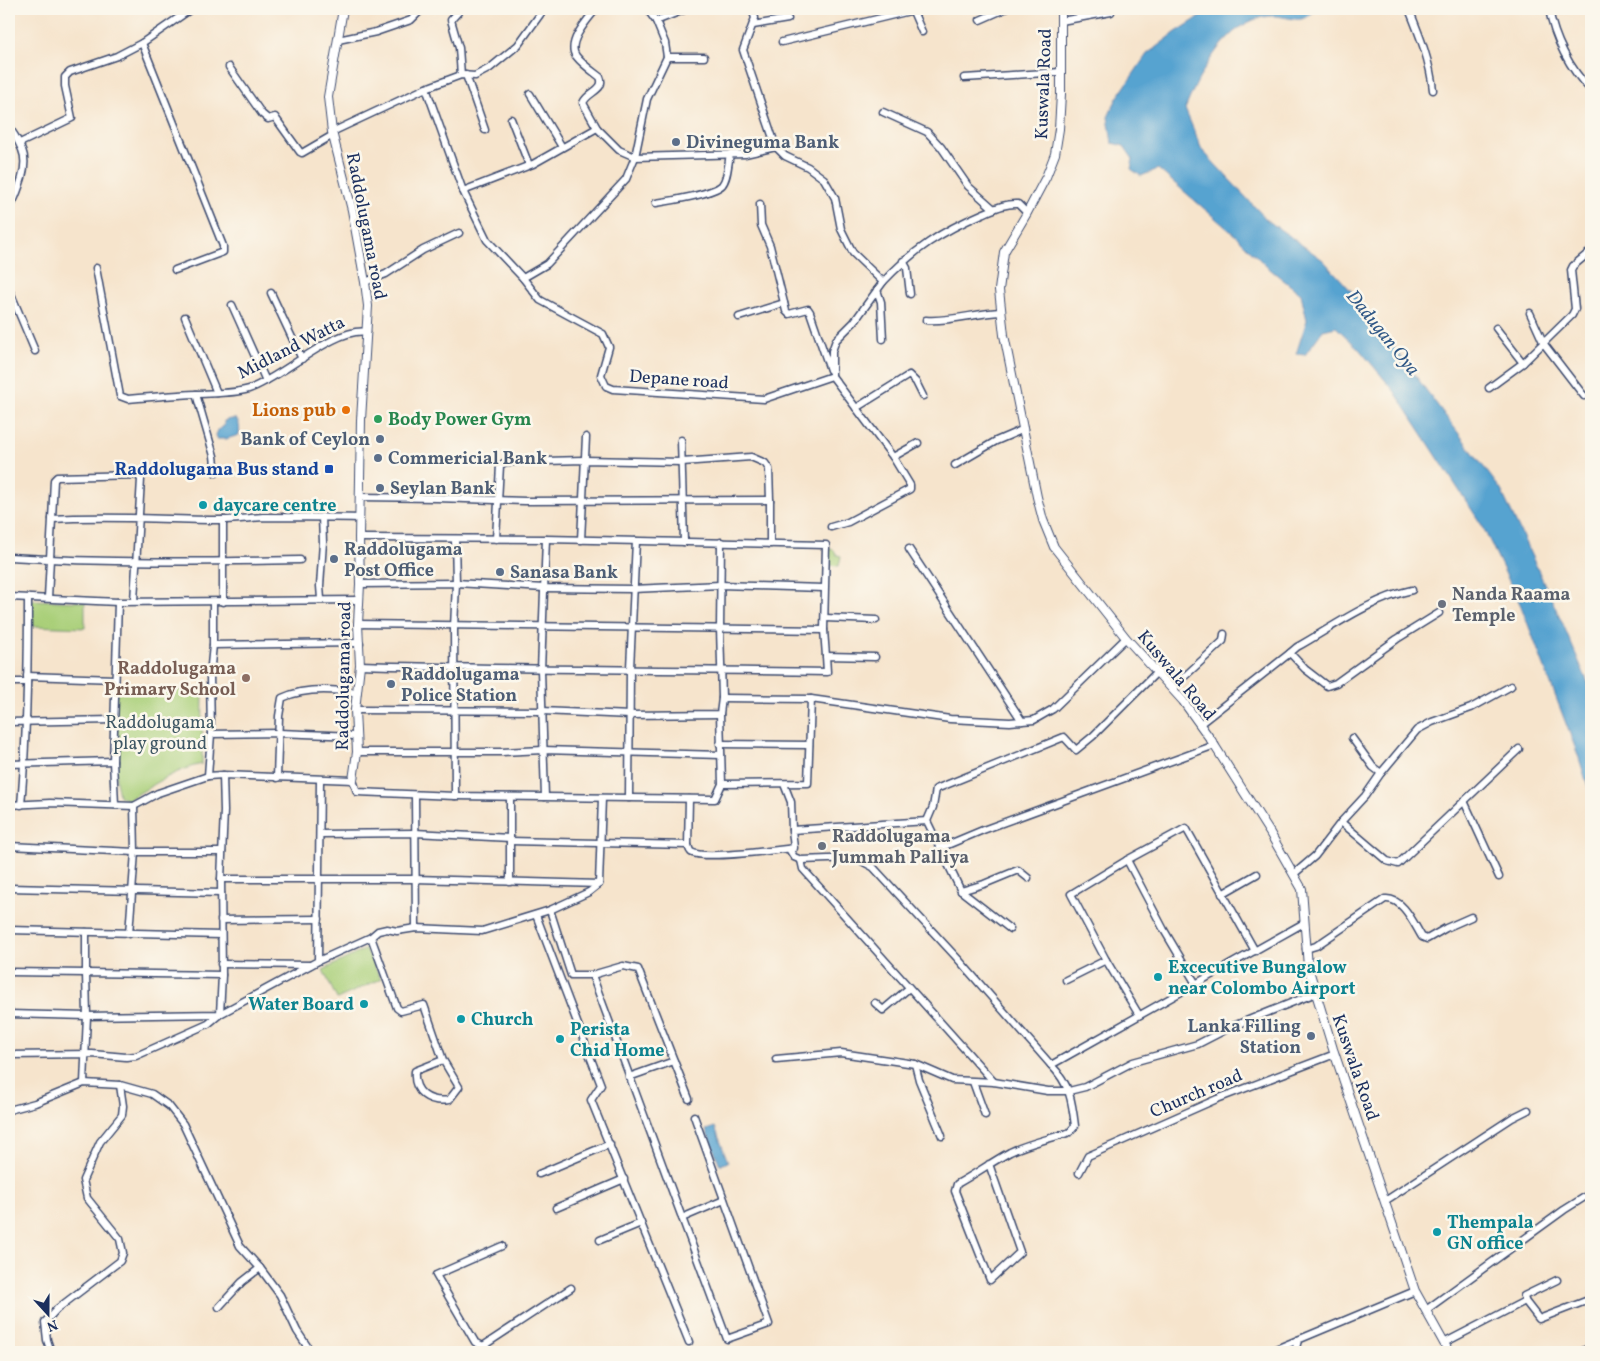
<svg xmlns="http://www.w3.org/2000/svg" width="1600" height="1361" viewBox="0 0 1600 1361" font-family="Vollkorn,serif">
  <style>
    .green { fill: #a9cf78; stroke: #627f6b }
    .water { fill: #57a3d0; stroke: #396997 }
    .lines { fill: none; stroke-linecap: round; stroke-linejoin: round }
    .minor-casing { stroke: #3c4a6e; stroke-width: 9 }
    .tertiary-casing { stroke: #3c4a6e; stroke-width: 10 }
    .minor { stroke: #fff; stroke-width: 6 }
    .tertiary { stroke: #fff; stroke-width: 8 }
    .service-dot { fill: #5c6f8a; stroke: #fbf7ec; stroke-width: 2 }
    .food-dot { fill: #e8710a; stroke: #fbf7ec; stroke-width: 2 }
    .leisure-dot { fill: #2e9e5b; stroke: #fbf7ec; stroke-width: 2 }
    .transit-dot { fill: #1a4fb4; stroke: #fbf7ec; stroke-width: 2 }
    .culture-dot { fill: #0f9aa8; stroke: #fbf7ec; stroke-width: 2 }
    .worship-dot { fill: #6b7280; stroke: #fbf7ec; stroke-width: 2 }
    .education-dot { fill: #8d6e63; stroke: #fbf7ec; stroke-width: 2 }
    .labels { text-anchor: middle; stroke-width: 5; stroke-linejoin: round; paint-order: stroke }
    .street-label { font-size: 18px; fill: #1b2f5e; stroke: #fbf7ec }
    .service-label { font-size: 18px; font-weight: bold; fill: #4e5e75; stroke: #fbf7ec; text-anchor: start }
    .food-label { font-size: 18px; font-weight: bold; fill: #c56008; stroke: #fbf7ec; text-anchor: end }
    .leisure-label { font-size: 18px; font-weight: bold; fill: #27864d; stroke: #fbf7ec; text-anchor: start }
    .transit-label { font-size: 18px; font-weight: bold; fill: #164399; stroke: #fbf7ec; text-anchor: end }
    .culture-label { font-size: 18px; font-weight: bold; fill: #0d838f; stroke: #fbf7ec; text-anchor: start }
    .worship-label { font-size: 18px; font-weight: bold; fill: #5b616d; stroke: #fbf7ec; text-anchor: start }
    .education-label { font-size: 18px; font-weight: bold; fill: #785e54; stroke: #fbf7ec; text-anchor: end }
    .park-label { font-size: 18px; fill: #3e5764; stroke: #fbf7ec }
    .water-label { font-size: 19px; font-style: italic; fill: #305886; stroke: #fbf7ec }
  </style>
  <rect width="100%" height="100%" fill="#fbf7ec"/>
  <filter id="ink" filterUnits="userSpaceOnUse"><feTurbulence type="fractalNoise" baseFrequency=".02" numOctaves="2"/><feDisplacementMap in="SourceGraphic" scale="10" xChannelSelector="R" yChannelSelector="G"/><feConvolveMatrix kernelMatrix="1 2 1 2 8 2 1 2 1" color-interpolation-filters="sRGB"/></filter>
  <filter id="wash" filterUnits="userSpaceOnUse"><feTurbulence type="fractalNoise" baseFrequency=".0096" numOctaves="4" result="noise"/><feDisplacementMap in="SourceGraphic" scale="20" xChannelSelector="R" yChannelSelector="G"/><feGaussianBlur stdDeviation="1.12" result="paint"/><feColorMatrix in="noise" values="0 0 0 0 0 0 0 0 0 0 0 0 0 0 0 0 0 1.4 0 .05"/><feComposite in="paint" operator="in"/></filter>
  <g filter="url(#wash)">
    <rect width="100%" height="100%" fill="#f6e4cc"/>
    <g class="green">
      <polygon points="826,548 834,550 837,555 841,556 839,566 826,565"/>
      <polygon points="32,600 85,602 85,628 32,626"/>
      <path d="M116 690H203L202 764C173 770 152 787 127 800L119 796 116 780Z"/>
      <polygon points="366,949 381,979 337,999 323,970"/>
    </g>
    <g class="water">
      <path d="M1212 9H1318C1313 12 1306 18 1301 19 1291 20 1280 15 1270 16 1226 20 1200 73 1185 109L1202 150 1267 220 1323 260 1355 295 1501 490 1563 624 1591 690V796L1578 755 1521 606 1483 527 1395 392 1359 349 1336 327 1323 330 1305 355 1296 354 1307 320 1301 294 1266 266 1236 236 1158 169 1141 176 1131 169 1133 159 1124 146 1112 143 1108 117 1117 98 1147 54 1176 32Z"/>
      <path d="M230 419H236C240 423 240 430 239 435L226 439H217L216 435 218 430 224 426V421Z"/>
      <polygon points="715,1127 728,1162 720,1165 706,1130"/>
    </g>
  </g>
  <g filter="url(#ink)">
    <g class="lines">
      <defs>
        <g id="minor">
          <path d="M596 9C588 19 566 43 576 56 582 64 592 71 600 77 606 90 587 92 583 103L597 128 619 150 635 157 745 154 776 147 785 156 808 167 824 179 835 198 841 229 853 253 883 282 854 322 836 340 832 351V376"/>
          <polyline points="647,9 656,21 686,9"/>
          <polyline points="752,9 755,18 743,50 776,147"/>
          <polyline points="912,9 922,32"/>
          <path d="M1409 9C1420 36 1430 61 1433 90"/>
          <path d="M1549 9C1554 38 1570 70 1591 90"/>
          <polyline points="980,20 1005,9"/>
          <polyline points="1061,21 1111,12"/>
          <polyline points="753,25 788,19"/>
          <polyline points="338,40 376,32 411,20 422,9"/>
          <polyline points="782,42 910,11 911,9"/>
          <polyline points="142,43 223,246 223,252 175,270"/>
          <polyline points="667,57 704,57"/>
          <polyline points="229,67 262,114 268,119 275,117 277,120 300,152 302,153 333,135"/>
          <polyline points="461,75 459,48 451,20 461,9"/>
          <polyline points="466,75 485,130"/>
          <polyline points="964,78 1061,72"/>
          <polyline points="426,88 463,191 487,240 523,278 540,300 603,334 609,347 601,375 606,386 613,389 764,399 832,376 893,457 910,485 910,489 848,522 831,527"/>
          <polyline points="530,94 562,147"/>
          <polyline points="883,112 927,132 941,147 968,186 994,209"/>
          <polyline points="511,119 529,165"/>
          <path d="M9 127C25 150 29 160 19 187 16 195 14 202 9 208"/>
          <polyline points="332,132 426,88 461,75 475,76 490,68 518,45 544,9"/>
          <polyline points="20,143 72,118 65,86 65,77 70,72 117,56 142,43 191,9"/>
          <polyline points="463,191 533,164 597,128"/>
          <path d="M656 203C670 201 713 194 722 185 728 178 728 163 730 154"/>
          <polyline points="760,204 761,225 770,246 786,311 789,314 808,309 810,312 830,370"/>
          <polyline points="903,261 907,268 910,294"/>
          <path d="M96 268 120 396 128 399C150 397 173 395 196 394 213 393 233 394 249 389 282 378 335 326 367 332"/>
          <polyline points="523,278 547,264 626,179 635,157 647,99 667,57 665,43 656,21"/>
          <polyline points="365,282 386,274 423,250 459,233"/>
          <path d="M883 282C913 250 942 231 982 214 994 209 1005 203 1018 204L1027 213"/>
          <polyline points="877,290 881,302 883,339"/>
          <polyline points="9,292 11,294 35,351"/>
          <polyline points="271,293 302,359"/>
          <polyline points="232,305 266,381"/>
          <polyline points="1530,313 1544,344 1584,396"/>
          <polyline points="185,317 217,393"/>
          <polyline points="739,317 784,303"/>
          <path d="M926 320C950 322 976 313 1000 312"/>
          <polyline points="1496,328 1523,363"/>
          <polyline points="1489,388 1523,363 1572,315 1575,309 1571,270 1573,266 1591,251"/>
          <polyline points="196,394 214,456 216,473"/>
          <polyline points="856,408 909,375 916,382 923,396"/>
          <polyline points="681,440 684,542"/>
          <polyline points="893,457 918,443"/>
          <polyline points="955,465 996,441 1024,429"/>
          <polyline points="360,497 437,498 525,501 770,500 770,544"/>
          <polyline points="223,520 223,602"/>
          <polyline points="359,538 546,539 826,545 824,630 826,656"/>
          <polyline points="496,539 500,465 506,462 584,460 682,462 751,457 765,463 769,469 770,500"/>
          <polyline points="581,540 586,437"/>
          <polyline points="909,549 1022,721"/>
          <path d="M9 557C106 563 203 562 300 560"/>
          <polyline points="360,584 456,583 544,588 633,589 720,585 824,588"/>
          <polyline points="9,597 118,602 359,600"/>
          <polyline points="48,598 52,519"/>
          <polyline points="321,599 320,586 323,542 322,517"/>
          <path d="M134 601 141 479 137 475 57 477 54 480 52 519C109 515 165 520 221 520 235 520 249 518 263 517 295 517 327 517 359 518"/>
          <polyline points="825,618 876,620"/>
          <polyline points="358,624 824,630"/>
          <polyline points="213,645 360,643"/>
          <path d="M1290 653 1297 647C1333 627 1370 599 1412 590"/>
          <path d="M360 665C515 670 671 669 827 672L826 656 875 657"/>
          <polyline points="27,676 115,679"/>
          <polyline points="9,682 27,682"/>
          <polyline points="1172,688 1223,641 1224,634"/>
          <polyline points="722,698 811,699 950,719 1010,722 1034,720 1053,709 1126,638"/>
          <polyline points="355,710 542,711 630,715 720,714 722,698 720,628 721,542"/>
          <polyline points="9,722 114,720"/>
          <polyline points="1200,724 1290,653 1305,669 1327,686 1336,683 1397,639 1439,613"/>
          <polyline points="211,734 279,733 355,736"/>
          <polyline points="1352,738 1373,767 1381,773"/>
          <polyline points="720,744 809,745"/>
          <polyline points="357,752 502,752 543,750 721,755"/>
          <polyline points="9,764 113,761"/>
          <polyline points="208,776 211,734 210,675 213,645 213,602"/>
          <path d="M277 778 279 716 282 698C305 687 333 689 357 693"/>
          <polyline points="722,784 808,783 811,699"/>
          <polyline points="784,784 791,802 792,830"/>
          <polyline points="415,795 416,928"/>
          <polyline points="455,796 454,628 456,583 455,539"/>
          <polyline points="510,797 510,882"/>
          <polyline points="545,797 541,670 546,539"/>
          <polyline points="629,798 630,668 636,541"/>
          <path d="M689 799 688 845C689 848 689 850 691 852 702 860 777 850 794 848L792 830 927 821 961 891 1010 929"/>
          <polyline points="1464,801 1499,877"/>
          <polyline points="9,805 50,803 134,806 158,793 208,776 223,775 353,780 357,792 455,796 715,799 722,784 720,714"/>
          <path d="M21 805C27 736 28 667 28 599"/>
          <polyline points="115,805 113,761 118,602"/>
          <polyline points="927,821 933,807 936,789 1064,737 1076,750 1093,736 1157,672"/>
          <polyline points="1341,822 1387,861 1398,864 1519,749"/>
          <polyline points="320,834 415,833 510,838"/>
          <polyline points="510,841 688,845"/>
          <polyline points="9,846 135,852 222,852"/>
          <polyline points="940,848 983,830 1215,745"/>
          <polyline points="789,849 794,857 801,860 856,858 873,867 958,959 1051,1065 1304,923"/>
          <polyline points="801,860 803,869 994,1082"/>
          <polyline points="1127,860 1071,894 1106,960 1139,1015"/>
          <polyline points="1294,874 1315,856 1341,822 1365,796 1381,773 1417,730 1432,722 1471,708 1511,686"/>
          <polyline points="221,879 224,811 223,775"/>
          <polyline points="9,888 221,893"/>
          <polyline points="961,891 984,884 1018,870 1028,878"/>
          <polyline points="1222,894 1257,874"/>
          <polyline points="550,910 571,975 592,975 727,1339 769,1324 694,1116"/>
          <polyline points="536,915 601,1085 591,1100 689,1342"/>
          <polyline points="221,920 319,919"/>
          <polyline points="9,930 221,935"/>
          <polyline points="129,934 135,852 134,806"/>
          <path d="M371 937 397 1008 401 1011 424 1005 443 1060 459 1087 449 1100C429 1103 413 1093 415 1071L443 1060"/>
          <path d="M1306 949 1316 946 1385 899C1403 897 1414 924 1422 937L1427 939 1446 928 1471 917"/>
          <polyline points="318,961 371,937 378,931 387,929 397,931 416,928 482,931 550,910 589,892 599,884"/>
          <polyline points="221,964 310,965"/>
          <polyline points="9,972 86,973 86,932"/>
          <polyline points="592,975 623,966 638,969 689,1099"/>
          <polyline points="1066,980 1106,960"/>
          <polyline points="1196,984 1164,930 1127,860 1186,828 1255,951"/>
          <polyline points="875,1003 883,1010 909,988"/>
          <polyline points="9,1014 87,1016 220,1014 318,961 320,780"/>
          <polyline points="9,1055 92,1054 126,1057 136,1056 208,1024 220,1014 222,975 221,879 415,879 599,884 602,798"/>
          <polyline points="776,1059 841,1053 915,1064 952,1080 994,1082 1048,1091 1069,1091 1085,1087 1133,1062 1198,1044 1231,1027 1316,993"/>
          <polyline points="915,1064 919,1080 942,1136"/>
          <polyline points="629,1077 674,1061"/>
          <polyline points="973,1082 985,1115"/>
          <polyline points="84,1083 87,1016 86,973 222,975"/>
          <polyline points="9,1110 35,1103 84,1083 120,1085 152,1094 169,1106 183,1124 240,1246 260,1268 280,1295 297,1331 311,1352"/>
          <path d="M989 1164 1020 1252 990 1280 955 1191 957 1184C975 1174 992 1162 1010 1152 1029 1143 1050 1139 1070 1132L1075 1126C1072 1101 1070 1084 1051 1065"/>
          <polyline points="1079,1173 1088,1156 1217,1099 1335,1054"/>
          <polyline points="539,1174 610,1144"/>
          <polyline points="1385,1201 1512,1118 1528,1110"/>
          <polyline points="556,1208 624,1179"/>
          <polyline points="682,1218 724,1200"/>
          <polyline points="600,1240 641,1223"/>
          <polyline points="1525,1301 1539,1319 1591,1299"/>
          <polyline points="219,1307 242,1282 260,1268"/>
          <polyline points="1426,1310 1564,1210 1591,1193"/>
          <polyline points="1444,1343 1525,1301 1524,1296 1557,1280"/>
          <polyline points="483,1346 475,1342 436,1275 502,1246"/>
          <polyline points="483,1346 571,1288"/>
          <polyline points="51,1352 47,1340 45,1322 57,1309 120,1261 123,1253 120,1239 87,1198 83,1180 100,1142 122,1115 123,1106 120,1085"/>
          <polyline points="1269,1352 1415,1291"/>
          <polyline points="1295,1352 1298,1340"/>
          <polyline points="1581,1352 1591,1347"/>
        </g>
        <g id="tertiary">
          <polyline points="343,9 328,97 332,132 352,210 365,282 368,306 361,420 359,538 360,584 358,624 360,665 355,710 357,752 353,780"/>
          <polyline points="1061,9 1061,94 1059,129 1055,154 1046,177 1027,213 1004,252 999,290 1004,335 1037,497 1043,520 1054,547 1126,638 1183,701 1211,740 1270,833 1302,889 1308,967 1333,1049 1415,1291 1449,1352"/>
        </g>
      </defs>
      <use href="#minor" class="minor-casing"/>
      <use href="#tertiary" class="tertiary-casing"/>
      <use href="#minor" class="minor"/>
      <use href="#tertiary" class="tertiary"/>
    </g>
  </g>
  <g class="service-dot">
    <circle cx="676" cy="142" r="5"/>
    <circle cx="380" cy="439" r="5"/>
    <circle cx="378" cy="458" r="5"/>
    <circle cx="380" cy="488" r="5"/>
    <circle cx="334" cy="559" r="5"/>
    <circle cx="500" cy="572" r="5"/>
    <circle cx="391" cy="684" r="5"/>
    <circle cx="1311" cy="1036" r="5"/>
  </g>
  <circle class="food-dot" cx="346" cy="410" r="5"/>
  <circle class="leisure-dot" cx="378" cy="419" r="5"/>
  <rect class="transit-dot" x="324" y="464" width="10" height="10" rx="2.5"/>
  <g class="culture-dot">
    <circle cx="203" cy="505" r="5"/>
    <circle cx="1158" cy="977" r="5"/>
    <circle cx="364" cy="1004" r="5"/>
    <circle cx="461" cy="1019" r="5"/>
    <circle cx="560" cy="1039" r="5"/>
    <circle cx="1437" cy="1232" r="5"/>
  </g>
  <g class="worship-dot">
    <circle cx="1442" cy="604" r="5"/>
    <circle cx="822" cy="846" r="5"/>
  </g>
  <circle class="education-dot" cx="246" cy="678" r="5"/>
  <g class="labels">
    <g class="street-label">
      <text transform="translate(1043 84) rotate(-88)" y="6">Kuswala Road</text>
      <text transform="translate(367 226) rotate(79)" y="6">Raddolugama road</text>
      <text transform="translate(291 347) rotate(-27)" y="6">Midland Watta</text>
      <text transform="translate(679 379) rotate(4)" y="6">Depane road</text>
      <text transform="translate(1177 675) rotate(50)" y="6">Kuswala Road</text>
      <text transform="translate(343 676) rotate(-89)" y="6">Raddolugama road</text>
      <text transform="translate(1356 1067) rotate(71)" y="6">Kuswala Road</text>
      <text transform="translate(1196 1093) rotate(-23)" y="6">Church road</text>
    </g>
    <g class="service-label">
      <text x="686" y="148">Divineguma Bank</text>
      <text x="370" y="445" text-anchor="end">Bank of Ceylon</text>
      <text x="388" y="464">Commericial Bank</text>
      <text x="390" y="494">Seylan Bank</text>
      <text x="344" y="555">Raddolugama<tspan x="344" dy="21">Post Office</tspan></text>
      <text x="510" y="578">Sanasa Bank</text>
      <text x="401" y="680">Raddolugama<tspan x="401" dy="21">Police Station</tspan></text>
      <text x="1301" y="1032" text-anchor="end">Lanka Filling<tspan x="1301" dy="21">Station</tspan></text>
    </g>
    <g class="food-label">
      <text x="336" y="416">Lions pub</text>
    </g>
    <g class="leisure-label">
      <text x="388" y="425">Body Power Gym</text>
    </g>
    <g class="transit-label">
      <text x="319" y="475">Raddolugama Bus stand</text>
    </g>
    <g class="culture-label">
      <text x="213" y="511">daycare centre</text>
      <text x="1168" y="973">Excecutive Bungalow<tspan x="1168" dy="21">near Colombo Airport</tspan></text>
      <text x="354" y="1010" text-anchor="end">Water Board</text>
      <text x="471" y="1025">Church</text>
      <text x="570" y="1035">Perista<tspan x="570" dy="21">Chid Home</tspan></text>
      <text x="1447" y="1228">Thempala<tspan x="1447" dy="21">GN office</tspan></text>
    </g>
    <g class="worship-label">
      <text x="1452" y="600">Nanda Raama<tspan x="1452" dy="21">Temple</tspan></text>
      <text x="832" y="842">Raddolugama<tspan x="832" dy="21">Jummah Palliya</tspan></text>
    </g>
    <g class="education-label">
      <text x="236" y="674">Raddolugama<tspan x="236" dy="21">Primary School</tspan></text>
    </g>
    <g class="park-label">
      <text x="160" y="728">Raddolugama<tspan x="160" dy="21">play ground</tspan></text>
    </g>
    <g class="water-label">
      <text transform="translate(1384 332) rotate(51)" y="7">Dadugan Oya</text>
    </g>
  </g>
  <rect width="1600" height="1361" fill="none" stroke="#fbf7ec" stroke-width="30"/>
  <g transform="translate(48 1314) rotate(159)" stroke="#fbf7ec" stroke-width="4" paint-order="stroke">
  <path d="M0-4L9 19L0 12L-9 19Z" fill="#1b2f5e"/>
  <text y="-8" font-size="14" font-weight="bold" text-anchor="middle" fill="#1b2f5e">N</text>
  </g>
</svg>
